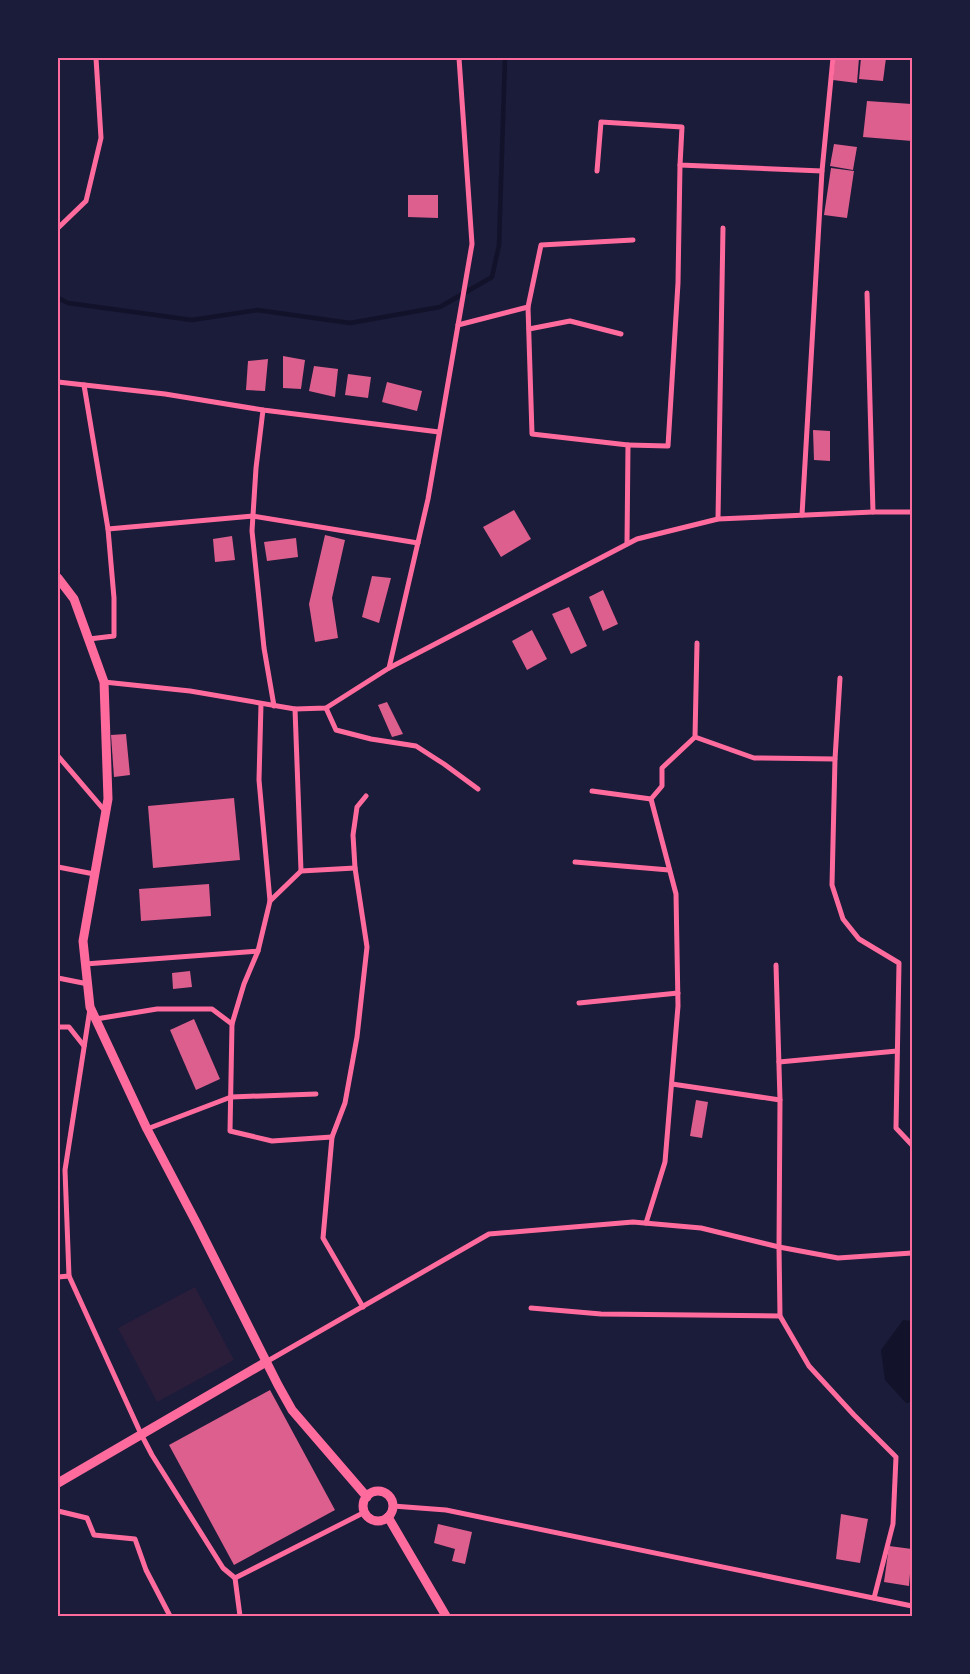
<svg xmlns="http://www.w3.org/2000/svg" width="970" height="1674" viewBox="0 0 970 1674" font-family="'Archivo Narrow',sans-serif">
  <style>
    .green { fill: #2a1e3b }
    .water { fill: #12122b }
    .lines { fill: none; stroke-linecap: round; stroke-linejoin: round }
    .stream { stroke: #12122b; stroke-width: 4.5 }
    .building { fill: #dd5f8e }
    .minor { stroke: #ff6b9d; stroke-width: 5 }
    .secondary { stroke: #ff6b9d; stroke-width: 9 }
    .neatline { fill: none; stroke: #ff6b9d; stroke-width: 2 }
  </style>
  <rect width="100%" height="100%" fill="#1b1b3a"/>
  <polygon class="green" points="195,1287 234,1360 157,1402 118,1328"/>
  <polygon class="water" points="903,1320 912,1321 912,1402 906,1403 885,1380 881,1350"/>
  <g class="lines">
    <polyline class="stream" points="58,298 68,303 192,320 257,310 350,323 440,307 492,277 499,245 505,58"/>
  </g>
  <g class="building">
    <polygon points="835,58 859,58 857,83 833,80"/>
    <polygon points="861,58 886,58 883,81 859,79"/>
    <polygon points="867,101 912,104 912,141 863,137"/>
    <polygon points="834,144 857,147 853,170 830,166"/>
    <polygon points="831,168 854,171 847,218 824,215"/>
    <polygon points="408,195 438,195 438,218 408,217"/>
    <polygon points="283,356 305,360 301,389 283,388"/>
    <polygon points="268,359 265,391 246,390 248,361"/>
    <polygon points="314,366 338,369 335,397 309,391"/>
    <polygon points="348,374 371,377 368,398 345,395"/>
    <polygon points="387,382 422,391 417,411 382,402"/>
    <polygon points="813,430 830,431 830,461 814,460"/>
    <polygon points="514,510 531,539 501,557 483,527"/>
    <polygon points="325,535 345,540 332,598 338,638 315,642 309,604"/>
    <polygon points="232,536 235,560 215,562 213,539"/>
    <polygon points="296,538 298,557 267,561 264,542"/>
    <polygon points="372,576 391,578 379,623 362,617"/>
    <polygon points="603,590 618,624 603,631 589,597"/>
    <polygon points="569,607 587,646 571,654 552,614"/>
    <polygon points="532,630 547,659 527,670 512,641"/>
    <polygon points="387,702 403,734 392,737 378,705"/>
    <polygon points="126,734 130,775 114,777 111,735"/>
    <polygon points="234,798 240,860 153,868 148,806"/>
    <polygon points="209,884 211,916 141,921 139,889"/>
    <polygon points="190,971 192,987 173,989 172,973"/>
    <polygon points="194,1019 220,1079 196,1090 170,1030"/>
    <polygon points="696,1100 708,1102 702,1138 690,1136"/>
    <polygon points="270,1390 335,1510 234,1565 169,1445"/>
    <polygon points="841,1514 868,1519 860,1563 836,1559"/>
    <polygon points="438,1524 472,1532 465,1564 452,1561 455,1549 434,1543"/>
    <polygon points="889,1546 912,1549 909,1586 884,1582"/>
  </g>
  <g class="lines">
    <g class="minor">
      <polyline points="597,171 601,122 682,127 680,165 822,171"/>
      <polyline points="58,228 86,201 101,138 96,58"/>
      <polyline points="867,293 873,512"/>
      <polyline points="528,307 532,434 628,445 627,544"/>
      <polyline points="458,325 528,307 541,245 633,240"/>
      <polyline points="529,329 570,321 621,334"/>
      <polyline points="58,382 165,394 263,410 439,432"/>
      <polyline points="84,385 108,529 114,598 114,636 89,639"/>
      <polyline points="263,410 256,468 252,531 264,648 274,706"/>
      <polyline points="628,445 668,446 678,283 680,165"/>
      <polyline points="802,515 822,171 833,58"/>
      <polyline points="718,519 723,228"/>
      <polyline points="108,529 253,516 418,543"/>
      <polyline points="389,668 428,499 472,244 459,58"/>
      <polyline points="840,678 835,759 832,885 843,919 859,939 899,963 896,1128 912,1145"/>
      <polyline points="104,682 190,691 295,709 326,708 389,668 637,539 718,519 873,512 912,512"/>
      <polyline points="326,708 336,730 371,739 416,746 444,764 478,789"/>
      <polyline points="695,737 754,758 835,759"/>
      <polyline points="58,756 105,811"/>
      <polyline points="592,791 651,799"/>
      <polyline points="575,862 669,870"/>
      <polyline points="58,867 94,874"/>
      <polyline points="301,871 355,868"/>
      <polyline points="270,901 301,871 295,709"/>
      <polyline points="85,964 258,951 270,901 259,780 261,704"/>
      <polyline points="776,965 780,1100 779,1247 780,1316 809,1366 854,1415 896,1457 893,1524 874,1598"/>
      <polyline points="58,978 88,984"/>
      <polyline points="579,1003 678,993"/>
      <polyline points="96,1019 157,1009 212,1009 232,1024 230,1131 272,1141 332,1137"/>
      <polyline points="232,1024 244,984 258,951"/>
      <polyline points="58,1027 69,1027 84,1046"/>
      <polyline points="779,1062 897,1051"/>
      <polyline points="672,1084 780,1100"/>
      <polyline points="147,1129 231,1097 316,1094"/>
      <polyline points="646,1223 665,1162 678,1006 676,894 651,799 662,786 662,768 695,737 697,643"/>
      <polyline points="69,1276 65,1170 90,1009"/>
      <polyline points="58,1277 69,1276 141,1434 152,1455 223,1568 235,1578 365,1512"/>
      <polyline points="363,1307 323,1238 332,1137 345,1103 357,1037 367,947 355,868 353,835 357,807 366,796"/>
      <polyline points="531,1308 601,1314 780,1316"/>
      <polyline points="266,1362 489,1234 633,1222 701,1228 779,1247 838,1258 912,1253"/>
      <polyline points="393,1506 446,1510 912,1606"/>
      <polyline points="58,1511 87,1518 94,1535 135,1539 146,1570 170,1616"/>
      <polyline points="235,1578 240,1616"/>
    </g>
    <g class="secondary">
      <polyline points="58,578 74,599 104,682 108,799 83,941 90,1007 147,1129 197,1224 278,1385 292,1410 367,1497"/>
      <polyline points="58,1483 266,1362"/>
      <circle cx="378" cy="1506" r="15"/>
      <polyline points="388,1517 446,1616"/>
    </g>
  </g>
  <rect width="970" height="1674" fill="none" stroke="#1b1b3a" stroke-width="118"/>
  <rect x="59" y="59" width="852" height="1556" class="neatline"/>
</svg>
